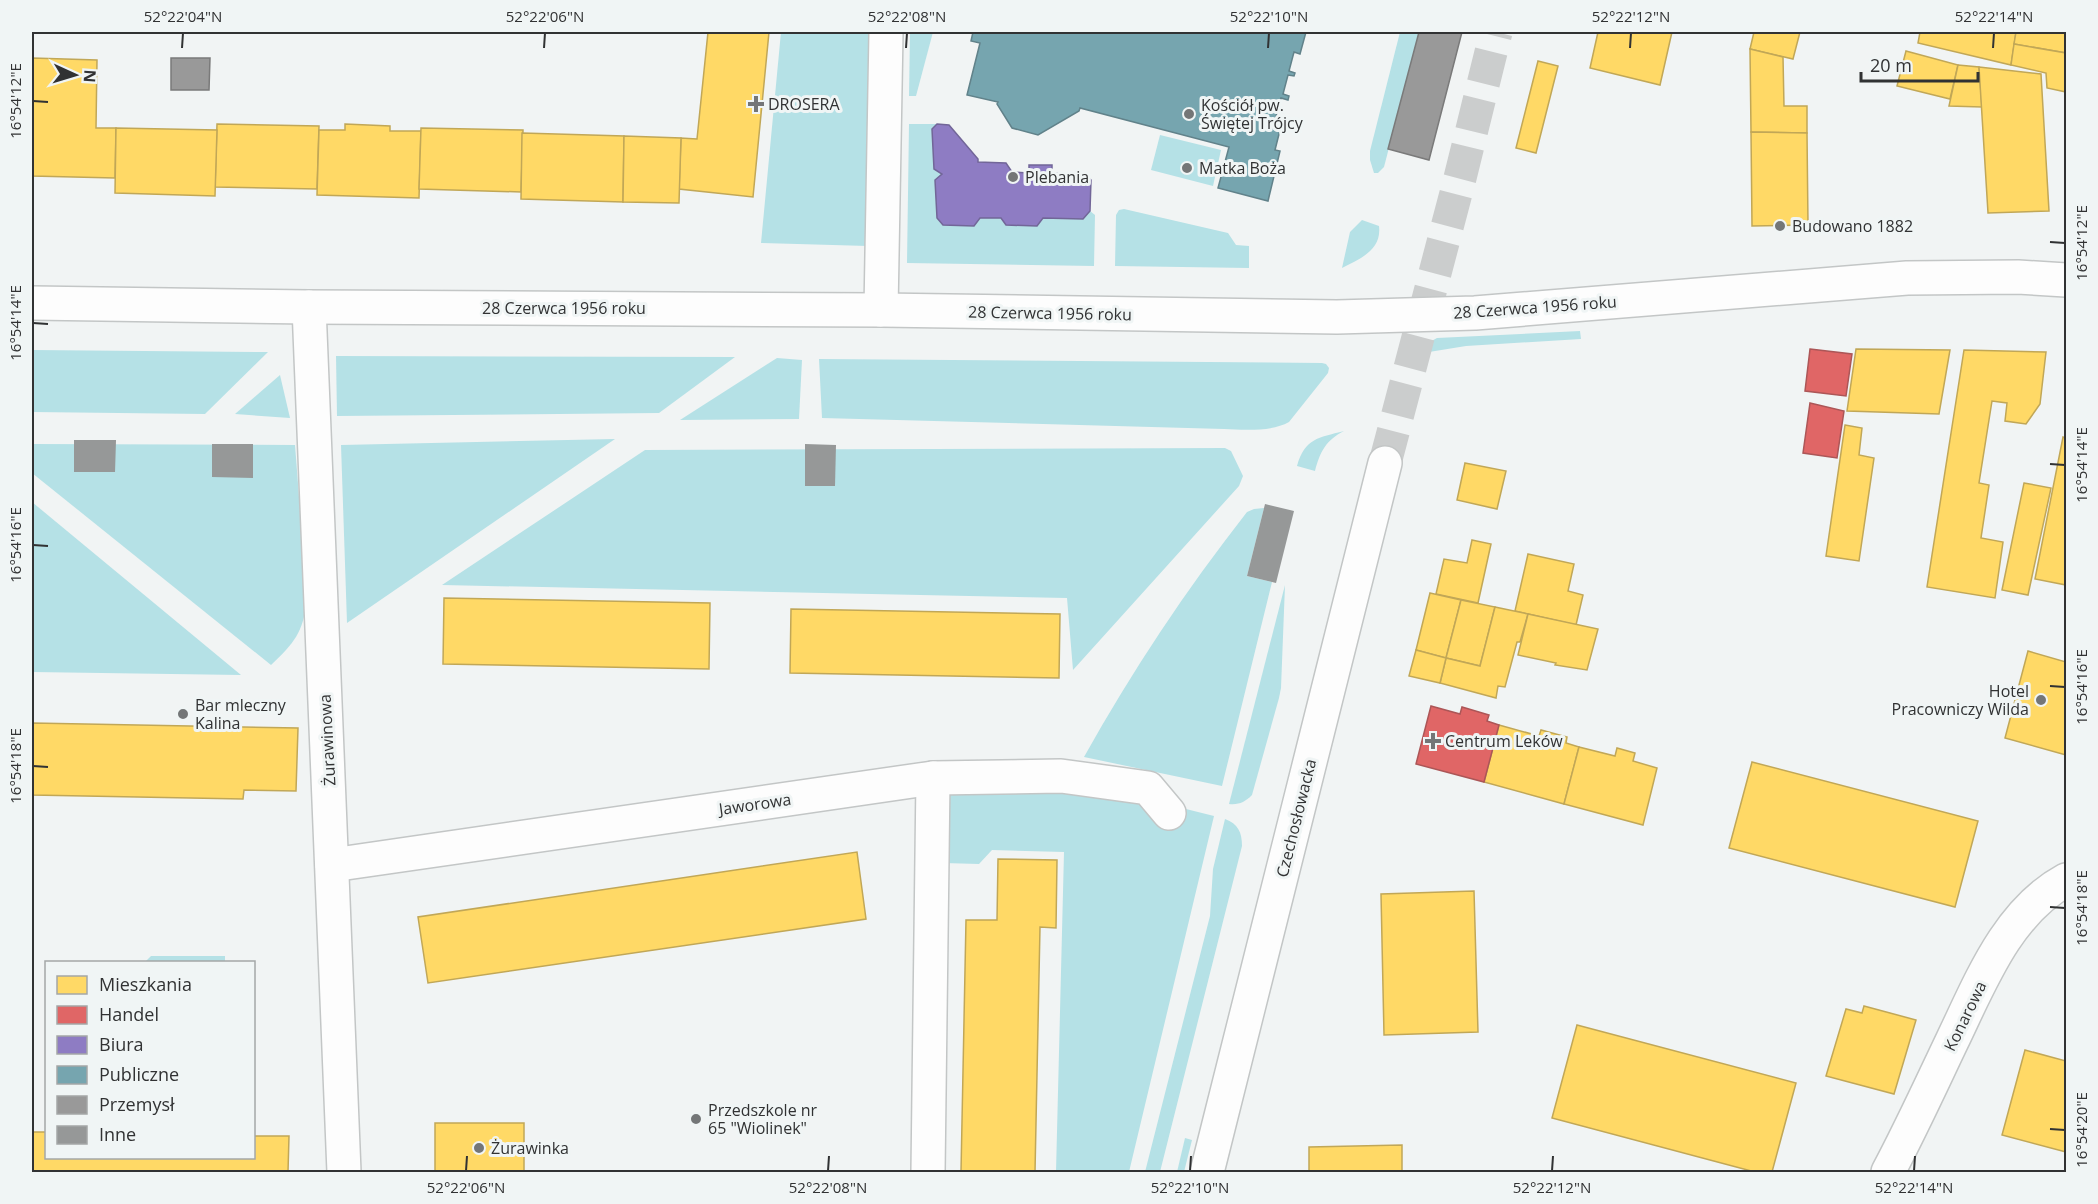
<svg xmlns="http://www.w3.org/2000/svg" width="2098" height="1204" viewBox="0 0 2098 1204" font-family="'Open Sans',sans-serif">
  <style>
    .green { fill: #b5e1e6 }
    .homes { fill: #ffd966; stroke: #c1a757; stroke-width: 1.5 }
    .shops { fill: #e06666; stroke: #ac5657; stroke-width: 1.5 }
    .offices { fill: #8e7cc3; stroke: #726698; stroke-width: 1.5 }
    .public { fill: #76a5af; stroke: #61828a; stroke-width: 1.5 }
    .industry { fill: #999; stroke: #7a7a7a; stroke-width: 1.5 }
    .building { fill: #969898 }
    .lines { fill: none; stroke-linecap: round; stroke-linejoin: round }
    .minor-tunnel { stroke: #cbcdcd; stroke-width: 33; stroke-dasharray: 33 16; stroke-linecap: butt }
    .minor-casing { stroke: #c3c6c6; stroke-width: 36 }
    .minor { stroke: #fdfdfd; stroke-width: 33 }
    .ticks { fill: none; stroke: #313233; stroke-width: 2 }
    .poi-dot { fill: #747677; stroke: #f0f5f5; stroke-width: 2 }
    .labels { text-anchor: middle; stroke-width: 6; stroke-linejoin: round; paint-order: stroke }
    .poi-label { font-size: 16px; fill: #313233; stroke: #f0f5f5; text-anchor: start }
    .street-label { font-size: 16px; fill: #313233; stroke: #f0f5f5 }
    .neatline { fill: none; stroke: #313233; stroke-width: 2 }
    .ticks-label { font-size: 15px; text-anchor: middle; fill: #313233 }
  </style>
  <rect width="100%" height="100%" fill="#f1f4f4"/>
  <g class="green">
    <polygon points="781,32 871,32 868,246 761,243"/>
    <polygon points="910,32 933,32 916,96 909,96"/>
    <polygon points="1400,32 1419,32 1384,167 1378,173 1374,173 1370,160 1370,151"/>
    <polygon points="909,124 937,124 932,130 934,168 942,174 935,180 937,218 944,225 974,226 980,218 1001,218 1006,225 1037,226 1043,218 1083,219 1090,211 1095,215 1094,266 907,263"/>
    <polygon points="1160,135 1221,150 1213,186 1151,170"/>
    <polygon points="1124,209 1228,233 1236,245 1249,246 1249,268 1115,266 1116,215 1119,210"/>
    <path d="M1362 220 1379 226C1382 250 1360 259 1342 268L1350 232Z"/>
    <polygon points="1580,331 1581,339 1466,346 1429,352 1408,354 1437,338"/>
    <polygon points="32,350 268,352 205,414 32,412"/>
    <polygon points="336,356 735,357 659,413 337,416"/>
    <polygon points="777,358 802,360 799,419 680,420"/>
    <path d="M819 359 1322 363 1326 364 1329 368 1328 373 1289 422C1271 432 1244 430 1224 429L822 418Z"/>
    <polygon points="280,375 290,418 235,414"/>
    <path d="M1344 431C1326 440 1320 452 1315 471L1297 466C1305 438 1318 438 1344 431Z"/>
    <polygon points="615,439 347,623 341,445"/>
    <path d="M32 444 295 445 307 600C303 633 294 643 271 665L32 473Z"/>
    <polygon points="1225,448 1231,451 1243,476 1239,486 1073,670 1067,598 442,585 645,450"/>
    <polygon points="32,502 241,675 32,672"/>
    <path d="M1264 508 1247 576 1272 582 1222 786 1084 757C1132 671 1186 590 1247 512L1254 509Z"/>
    <path d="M1285 585 1281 688 1279 698 1252 795C1245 802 1239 805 1229 804Z"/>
    <polygon points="1061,787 1146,799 1214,816 1129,1172 1056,1172 1064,852 992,850 979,864 943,863 944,790"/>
    <path d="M1225 819C1238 824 1242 832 1242 846L1160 1172H1145L1210 916 1213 869Z"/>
    <polygon points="151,956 225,956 225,962 145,962"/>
    <polygon points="1185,1138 1192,1140 1184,1172 1177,1172"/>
  </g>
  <g class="homes">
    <polygon points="708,32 769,32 753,197 679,189 681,138 697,139"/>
    <polygon points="1598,32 1672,32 1660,85 1590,68"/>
    <polygon points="1754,32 1800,32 1793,59 1750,49"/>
    <polygon points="1920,32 2016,32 2011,65 1918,43"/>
    <polygon points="2016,32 2066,32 2066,53 2014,44"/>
    <polygon points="2014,44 2066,53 2066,92 2047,88 2046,73 2011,65"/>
    <polygon points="1750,49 1783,57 1784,106 1807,106 1807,133 1751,132"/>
    <polygon points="1906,51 1958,65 1950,99 1897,86"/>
    <polygon points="32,58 97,60 96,128 116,128 115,178 32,176"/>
    <polygon points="1538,61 1558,66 1536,153 1516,148"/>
    <polygon points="1958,65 1979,67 1982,107 1949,106"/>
    <polygon points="1979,67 2041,74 2049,211 1988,213"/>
    <polygon points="217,124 319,126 317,189 215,187"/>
    <polygon points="345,124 390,126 390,131 421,131 419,198 317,195 319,130 345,130"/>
    <polygon points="116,128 217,130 215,196 115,193"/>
    <polygon points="421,128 523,130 521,192 419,189"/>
    <polygon points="1751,132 1807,133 1808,225 1752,226"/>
    <polygon points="522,133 624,136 623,202 521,199"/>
    <polygon points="624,136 681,138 679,203 623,202"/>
    <polygon points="1856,349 1950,350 1939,414 1847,411"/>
    <polygon points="1964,350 2046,352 2040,404 2026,424 2005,421 2007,403 1992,401 1979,483 1989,485 1981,538 2003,542 1995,598 1927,587"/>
    <polygon points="1845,425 1862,428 1859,455 1874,458 1859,561 1826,556"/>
    <polygon points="2063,437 2066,438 2066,585 2035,579"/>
    <polygon points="1465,463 1506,471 1497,509 1457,500"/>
    <polygon points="2024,483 2051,488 2028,595 2002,590"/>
    <polygon points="1472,540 1491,544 1478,603 1436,594 1444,559 1467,563"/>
    <polygon points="1528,554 1574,564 1568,591 1583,595 1576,625 1515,611"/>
    <polygon points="1430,593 1461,600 1446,658 1416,650"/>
    <polygon points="444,598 710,603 709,669 443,664"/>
    <polygon points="1461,600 1495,607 1480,666 1446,658"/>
    <polygon points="1495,607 1528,614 1520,642 1517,642 1505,687 1498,686 1496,698 1440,683 1446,658 1480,666"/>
    <polygon points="791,609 1060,614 1059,678 790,673"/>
    <polygon points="1528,614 1598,629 1587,670 1555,665 1556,663 1518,655"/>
    <polygon points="1416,650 1446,658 1440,683 1409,676"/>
    <polygon points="2028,651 2066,662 2066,755 2005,738"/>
    <polygon points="32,723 298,728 296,791 244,790 243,799 32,795"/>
    <polygon points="1499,725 1539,736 1541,730 1567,737 1566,743 1579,747 1564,804 1484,782"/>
    <polygon points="1579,747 1615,756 1617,748 1635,753 1633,761 1657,768 1643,825 1564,804"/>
    <polygon points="1752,762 1978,821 1955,907 1729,848"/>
    <polygon points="857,852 866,919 428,983 418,917"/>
    <polygon points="998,859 1057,860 1056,928 1040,927 1035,1172 961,1172 966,920 997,920"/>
    <polygon points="1474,891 1478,1032 1384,1035 1381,894"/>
    <polygon points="1864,1006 1916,1020 1894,1094 1826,1076 1846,1009 1862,1013"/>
    <polygon points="1577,1025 1796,1083 1772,1172 1755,1172 1552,1118"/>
    <polygon points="2025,1050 2066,1061 2066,1152 2002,1135"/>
    <rect x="435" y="1123" width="89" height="49"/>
    <polygon points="32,1132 46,1132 46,1158 254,1158 254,1136 289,1136 288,1172 32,1172"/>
    <polygon points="1402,1145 1402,1172 1309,1172 1309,1147"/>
  </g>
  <g class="shops">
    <polygon points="1810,349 1852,354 1846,396 1805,391"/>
    <polygon points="1810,403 1844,411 1837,458 1803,453"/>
    <polygon points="1431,706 1460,714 1462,707 1489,715 1487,721 1499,725 1484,782 1416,764"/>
  </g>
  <polygon class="offices" points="937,124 949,125 978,159 978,162 1006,163 1012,172 1029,173 1029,165 1052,165 1052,173 1085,173 1091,180 1090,211 1083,219 1043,218 1037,226 1006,225 1001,218 980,218 974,226 943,225 937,218 935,180 942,174 934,169 932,129"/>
  <polygon class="public" points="973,32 1306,32 1300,54 1294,52 1289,71 1295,73 1294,76 1288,75 1283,94 1289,96 1288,100 1281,98 1276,117 1283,118 1275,150 1280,151 1268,201 1218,188 1229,147 1080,108 1079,111 1038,135 1012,128 997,104 998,102 967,95 980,43 971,41"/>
  <g class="industry">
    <polygon points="1419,32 1462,32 1429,160 1388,149"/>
    <polygon points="171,58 210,58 209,90 171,90"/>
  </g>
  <g class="building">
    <polygon points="74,440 116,440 115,472 74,472"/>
    <polygon points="212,444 253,444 253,478 212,477"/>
    <polygon points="805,444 836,445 835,486 805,486"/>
    <polygon points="1265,504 1294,511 1276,583 1247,576"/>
  </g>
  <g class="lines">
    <polyline class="minor-tunnel" points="1385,463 1460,178 1496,32"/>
    <defs>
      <g id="minor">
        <polyline points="32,303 309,307 881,310 1337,317 1475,313 1907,278 2018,277 2066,280"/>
        <polyline points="309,307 344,1172"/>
        <polyline points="881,310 886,32"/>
        <polyline points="332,865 933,778 1061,776 1148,788 1169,813"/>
        <polyline points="928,1172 933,778"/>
        <polyline points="1207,1172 1385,463"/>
        <path d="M1888 1172C1911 1129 1931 1085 1952 1041 1980 983 2007 912 2066 880"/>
      </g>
    </defs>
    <use href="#minor" class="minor-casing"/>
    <use href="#minor" class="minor"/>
  </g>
  <path class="ticks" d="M182 48 183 33M544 48 545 33M906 48 907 33M1268 48 1269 33M1630 48 1631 33M1993 48 1994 33M33 101 48 102M2050 242 2065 243M33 323 48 324M2050 464 2065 465M33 545 48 546M2050 686 2065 687M33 766 48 767M2050 907 2065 908M2050 1129 2065 1130M466 1171 467 1156M828 1171 829 1156M1190 1171 1191 1156M1552 1171 1553 1156M1914 1171 1915 1156"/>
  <g class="poi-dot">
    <path d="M753 95h6v6h6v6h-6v6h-6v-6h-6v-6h6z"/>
    <circle cx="1189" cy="114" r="6"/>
    <circle cx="1187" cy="168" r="6"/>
    <circle cx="1013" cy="177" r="6"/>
    <circle cx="1780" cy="226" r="6"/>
    <circle cx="2041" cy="700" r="6"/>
    <circle cx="183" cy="714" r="6"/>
    <path d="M1430 732h6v6h6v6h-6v6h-6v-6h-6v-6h6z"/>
    <circle cx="696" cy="1119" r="6"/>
    <circle cx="479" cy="1148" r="6"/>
  </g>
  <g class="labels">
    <g class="poi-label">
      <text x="768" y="110">DROSERA</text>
      <text x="1201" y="111">Kościół pw.<tspan x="1201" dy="18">Świętej Trójcy</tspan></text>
      <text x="1199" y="174">Matka Boża</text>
      <text x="1025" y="183">Plebania</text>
      <text x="1792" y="232">Budowano 1882</text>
      <text x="2029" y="697" text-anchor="end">Hotel<tspan x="2029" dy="18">Pracowniczy Wilda</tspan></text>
      <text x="195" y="711">Bar mleczny<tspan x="195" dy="18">Kalina</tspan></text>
      <text x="1445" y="747">Centrum Leków</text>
      <text x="708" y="1116">Przedszkole nr<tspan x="708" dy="18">65 "Wiolinek"</tspan></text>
      <text x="491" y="1154">Żurawinka</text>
    </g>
    <g class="street-label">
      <text transform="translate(1535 307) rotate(-4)" y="6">28 Czerwca 1956 roku</text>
      <text x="564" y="314">28 Czerwca 1956 roku</text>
      <text transform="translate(1050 313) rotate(1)" y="6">28 Czerwca 1956 roku</text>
      <text transform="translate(327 740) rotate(-93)" y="6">Żurawinowa</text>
      <text transform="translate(755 804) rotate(-8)" y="6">Jaworowa</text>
      <text transform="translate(1296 818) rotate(-76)" y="6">Czechosłowacka</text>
      <text transform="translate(1965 1016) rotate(-64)" y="6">Konarowa</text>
    </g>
  </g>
  <rect width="2098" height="1204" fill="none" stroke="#f0f5f5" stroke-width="66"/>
  <rect x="45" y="961" width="210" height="198" fill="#f0f5f5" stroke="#a4a7a7" stroke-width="1.5"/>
  <rect x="57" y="976" width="30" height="18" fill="#ffd966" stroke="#a4a7a7" stroke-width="1.5"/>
  <text x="99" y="991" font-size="18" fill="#313233">Mieszkania</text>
  <rect x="57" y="1006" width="30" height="18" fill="#e06666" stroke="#a4a7a7" stroke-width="1.5"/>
  <text x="99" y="1021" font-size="18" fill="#313233">Handel</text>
  <rect x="57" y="1036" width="30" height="18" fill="#8e7cc3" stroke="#a4a7a7" stroke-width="1.5"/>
  <text x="99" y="1051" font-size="18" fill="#313233">Biura</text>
  <rect x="57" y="1066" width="30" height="18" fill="#76a5af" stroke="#a4a7a7" stroke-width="1.5"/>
  <text x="99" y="1081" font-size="18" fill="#313233">Publiczne</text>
  <rect x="57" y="1096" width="30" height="18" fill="#999999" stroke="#a4a7a7" stroke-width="1.5"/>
  <text x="99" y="1111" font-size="18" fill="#313233">Przemysł</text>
  <rect x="57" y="1126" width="30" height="18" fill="#969898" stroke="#a4a7a7" stroke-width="1.5"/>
  <text x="99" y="1141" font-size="18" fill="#313233">Inne</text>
  <g transform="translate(75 75) rotate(94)" stroke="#f0f5f5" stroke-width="4.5" paint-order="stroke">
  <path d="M0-4.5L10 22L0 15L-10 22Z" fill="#313233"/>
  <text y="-9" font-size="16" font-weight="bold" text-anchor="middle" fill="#313233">N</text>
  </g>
  <path d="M1861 72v9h117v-9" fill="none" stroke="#313233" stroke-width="3"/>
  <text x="1870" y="72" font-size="18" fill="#313233" stroke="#f0f5f5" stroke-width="4.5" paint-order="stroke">20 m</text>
  <rect x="33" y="33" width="2032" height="1138" class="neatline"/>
  <g class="ticks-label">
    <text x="183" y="22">52°22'04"N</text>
    <text x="545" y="22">52°22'06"N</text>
    <text x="907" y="22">52°22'08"N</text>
    <text x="1269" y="22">52°22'10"N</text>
    <text x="1631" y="22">52°22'12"N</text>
    <text x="1994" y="22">52°22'14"N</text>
    <text transform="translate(16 101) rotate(-90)" y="5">16°54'12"E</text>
    <text transform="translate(2082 243) rotate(-90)" y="5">16°54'12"E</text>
    <text transform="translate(16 323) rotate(-90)" y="5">16°54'14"E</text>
    <text transform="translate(2082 465) rotate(-90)" y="5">16°54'14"E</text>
    <text transform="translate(16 545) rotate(-90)" y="5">16°54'16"E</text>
    <text transform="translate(2082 687) rotate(-90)" y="5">16°54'16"E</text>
    <text transform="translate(16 766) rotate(-90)" y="5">16°54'18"E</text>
    <text transform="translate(2082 908) rotate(-90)" y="5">16°54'18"E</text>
    <text transform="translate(2082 1130) rotate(-90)" y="5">16°54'20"E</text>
    <text x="466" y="1193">52°22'06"N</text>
    <text x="828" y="1193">52°22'08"N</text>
    <text x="1190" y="1193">52°22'10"N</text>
    <text x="1552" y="1193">52°22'12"N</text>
    <text x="1914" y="1193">52°22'14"N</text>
  </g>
</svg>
